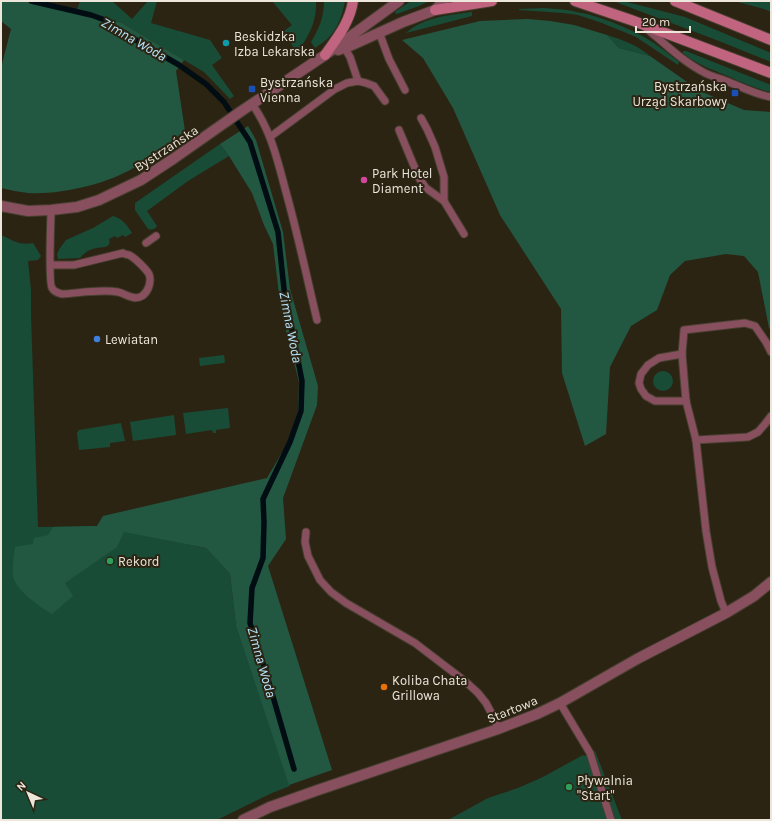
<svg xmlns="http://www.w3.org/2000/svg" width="772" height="821" viewBox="0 0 772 821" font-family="Karla,sans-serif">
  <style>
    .green { fill: #184c36 }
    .forest { fill: #225841 }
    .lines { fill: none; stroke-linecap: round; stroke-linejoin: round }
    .stream { stroke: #020d13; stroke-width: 5.5 }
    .service-casing { stroke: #473f2f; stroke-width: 9 }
    .minor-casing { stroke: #473f2f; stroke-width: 12 }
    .tertiary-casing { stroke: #473f2f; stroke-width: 12 }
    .secondary-casing { stroke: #473f2f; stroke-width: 12 }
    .service { stroke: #884f5f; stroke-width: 7 }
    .minor { stroke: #884f5f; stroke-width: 10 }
    .tertiary { stroke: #884f5f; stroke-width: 10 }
    .secondary { stroke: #c06480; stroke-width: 10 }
    .culture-dot { fill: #0f9aa8; stroke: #2c2413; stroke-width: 1.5 }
    .transit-dot { fill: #1a4fb4; stroke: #2c2413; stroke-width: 1.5 }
    .hotel-dot { fill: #d1479c; stroke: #2c2413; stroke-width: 1.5 }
    .shop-dot { fill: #3f7fe0; stroke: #2c2413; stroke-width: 1.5 }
    .leisure-dot { fill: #2e9e5b; stroke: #2c2413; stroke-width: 1.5 }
    .food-dot { fill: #e8710a; stroke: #2c2413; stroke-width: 1.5 }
    .labels { text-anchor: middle; stroke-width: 4; stroke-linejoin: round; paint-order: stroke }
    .poi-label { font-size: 13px; fill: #ece6db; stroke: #2c2413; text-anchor: start }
    .street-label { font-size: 13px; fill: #ece6db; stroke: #2c2413 }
    .water-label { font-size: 14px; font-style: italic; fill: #b4e3fb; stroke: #2c2413 }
  </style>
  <rect width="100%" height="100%" fill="#2c2413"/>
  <g class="green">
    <polygon points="80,1 112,1 132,19 148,1 157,1 151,23 210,40 222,58 212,65 234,96 230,99 204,72 122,23 77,10"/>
    <path d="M272 1H316C317 21 309 36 298 51L295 50 286 35 284 37 281 33 292 25Z"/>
    <path d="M324 1H345C343 13 338 27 330 36 326 41 320 44 315 48L311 42C319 29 324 17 324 1Z"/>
    <polygon points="411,1 429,1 419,6 397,14 395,13 396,11"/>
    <polygon points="613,1 623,1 685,17 771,53 771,62 719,41"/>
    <polygon points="734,1 771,1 771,12 764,9"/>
    <path d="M543 8C555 9 566 9 577 12 595 15 622 25 638 34 653 41 666 52 679 62L678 65 636 37 602 23 578 15 563 13 519 10V9Z"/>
    <path d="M472 12V16L406 33C423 17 450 15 472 12Z"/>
    <path d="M607 35C623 40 637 45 650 56L619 48Z"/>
    <path d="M683 51H686L771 85V92C757 89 743 83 730 77 714 70 697 65 683 53Z"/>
    <path d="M220 144 229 156 188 181 147 211 157 226C154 230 152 230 148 229L135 210V203Z"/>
    <path d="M113 216C123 219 127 225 132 233L125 237 123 235 117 238 115 236 109 239C112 250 100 246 93 249 88 250 83 254 80 258L58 259 57 254 60 248 66 240 93 228Z"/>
    <path d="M1 235C12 240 20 246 33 243L41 256 38 260 28 261 31 290V315L38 527 98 526 206 548 230 574 236 626 290 786 272 793 217 820H1Z"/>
    <polygon points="224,355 225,362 224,363 200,366 199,358"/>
    <circle cx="663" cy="381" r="10"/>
    <polygon points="228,408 230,428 216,430 216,433 213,433 212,430 186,434 183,413"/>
    <polygon points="174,415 176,435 133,441 130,422"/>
    <polygon points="121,423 125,441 110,443 110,447 79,450 77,433 79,430"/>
    <polygon points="595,751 622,820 448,820 488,798 518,788 543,777 583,755 584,756"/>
  </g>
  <g class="forest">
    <path d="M1 1H42L77 10 122 23 184 60 176 71 185 131C168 144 152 157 135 167 108 184 60 195 28 193 19 192 10 190 1 188V68L11 29 1 21Z"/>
    <polygon points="528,19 550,21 574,25 607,35 619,48 650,56 700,91 744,110 771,112 771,330 769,328 758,272 744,256 726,254 685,261 670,275 657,310 631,326 610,367 606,434 585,446 562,373 561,309 500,215 453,108 423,58 402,40 480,21"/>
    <path d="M248 126 256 140 283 232 290 289 318 386 317 405 283 498 286 539 268 566 332 770 289 785 236 626 230 574 206 548 124 532 117 547 65 583 73 596 52 614C40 607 14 589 13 575 12 569 14 554 15 547L33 544 34 538 48 535 53 527 97 526 103 516 267 478 287 444 298 411 299 382 281 311 273 244 264 225 252 193 229 156 220 144Z"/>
  </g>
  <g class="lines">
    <polyline class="stream" points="31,1 91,15 105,20 117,29 179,65 206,84 224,102 250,142 278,232 284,289 302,381 301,411 290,442 263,499 264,522 263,558 252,588 250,623 267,676 294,769"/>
    <defs>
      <g id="service">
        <path d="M646 28C665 44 682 61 705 73 713 77 722 79 731 83 744 88 757 95 771 97"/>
        <polyline points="379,32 389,59 405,90"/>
        <polyline points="344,47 350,57 358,81"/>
        <path d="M252 104C271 130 278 162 286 192 298 235 307 278 317 320"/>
        <polyline points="421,118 427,129 435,147 444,177 444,201"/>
        <polyline points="399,130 419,178 426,188 444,201 464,234"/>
        <polyline points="270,137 335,89 347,83 358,81 366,83 374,86 385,101"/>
        <polyline points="146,243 156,236"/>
        <path d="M50 265H74L123 253C123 254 129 255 129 255 134 257 146 269 149 274 152 282 148 292 142 296 134 301 126 294 118 292 101 289 80 293 62 294 58 293 54 292 52 288 48 282 51 221 51 210"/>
        <polyline points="682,354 659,358 648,365 641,374 639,383 641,389 646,396 655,401 686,401"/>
        <polyline points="696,440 748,437 758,432 765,424 771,416"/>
        <polyline points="306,532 305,542 308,556 320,580 331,592 346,603 415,643 466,682 478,693 486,703 495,720 498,729"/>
        <polyline points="726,613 721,601 712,567 706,531 696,440 686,401 682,354 684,330 745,323 755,326 766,342 771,352"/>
        <polyline points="560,703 590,753 611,820"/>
      </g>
      <polyline id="minor" points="243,820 270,807 318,790 498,729 537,714 560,703 637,659 726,613 754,596 771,582"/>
      <g id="tertiary">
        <polyline points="338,50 352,45 403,22 435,10 444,1"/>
        <polyline points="1,206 28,211 51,210 77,207 99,200 141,180 173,159 240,112 325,55 399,1"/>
      </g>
      <g id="secondary">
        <polyline points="575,1 631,20 771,73"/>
        <polyline points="675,1 771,40"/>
        <polyline points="435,10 492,1"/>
        <path d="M325 55C337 38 350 22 353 1"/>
      </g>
    </defs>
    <use href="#service" class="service-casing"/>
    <use href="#minor" class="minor-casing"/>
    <use href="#tertiary" class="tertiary-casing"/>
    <use href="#secondary" class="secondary-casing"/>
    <use href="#service" class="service"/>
    <use href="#minor" class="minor"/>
    <use href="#tertiary" class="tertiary"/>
    <use href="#secondary" class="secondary"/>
  </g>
  <circle class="culture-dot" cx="226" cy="43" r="4"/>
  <g class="transit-dot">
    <rect x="248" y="85" width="8" height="8" rx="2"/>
    <rect x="731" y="89" width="8" height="8" rx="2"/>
  </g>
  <circle class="hotel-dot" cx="364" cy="180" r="4"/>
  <circle class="shop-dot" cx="97" cy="339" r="4"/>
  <g class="leisure-dot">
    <circle cx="110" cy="561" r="4"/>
    <circle cx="569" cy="787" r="4"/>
  </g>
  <circle class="food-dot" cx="384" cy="687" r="4"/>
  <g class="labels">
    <g class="poi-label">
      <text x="234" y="41">Beskidzka<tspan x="234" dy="15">Izba Lekarska</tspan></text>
      <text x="260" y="87">Bystrzańska<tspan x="260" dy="15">Vienna</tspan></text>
      <text x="727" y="91" text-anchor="end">Bystrzańska<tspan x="727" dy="15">Urząd Skarbowy</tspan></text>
      <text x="372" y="178">Park Hotel<tspan x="372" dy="15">Diament</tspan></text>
      <text x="105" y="344">Lewiatan</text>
      <text x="118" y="566">Rekord</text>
      <text x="392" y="685">Koliba Chata<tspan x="392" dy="15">Grillowa</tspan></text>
      <text x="577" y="785">Pływalnia<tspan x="577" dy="15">"Start"</tspan></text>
    </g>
    <g class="street-label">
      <text transform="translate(166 148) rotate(-33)" y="5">Bystrzańska</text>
      <text transform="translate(512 709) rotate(-22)" y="5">Startowa</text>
    </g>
    <g class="water-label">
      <text transform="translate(134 39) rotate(30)" y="5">Zimna Woda</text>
      <text transform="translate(291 327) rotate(79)" y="5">Zimna Woda</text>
      <text transform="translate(262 662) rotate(74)" y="5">Zimna Woda</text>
    </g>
  </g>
  <rect width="772" height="821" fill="none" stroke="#ece6db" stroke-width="4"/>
  <g transform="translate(28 793) rotate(316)" stroke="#2c2413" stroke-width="3" paint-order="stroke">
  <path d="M0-3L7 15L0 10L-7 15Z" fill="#ece6db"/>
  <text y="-6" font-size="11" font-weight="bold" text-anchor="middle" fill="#ece6db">N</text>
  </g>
  <path d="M636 26v6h54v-6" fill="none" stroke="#ece6db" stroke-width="2"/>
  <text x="642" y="26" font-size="12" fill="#ece6db" stroke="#2c2413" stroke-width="3" paint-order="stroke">20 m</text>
</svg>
